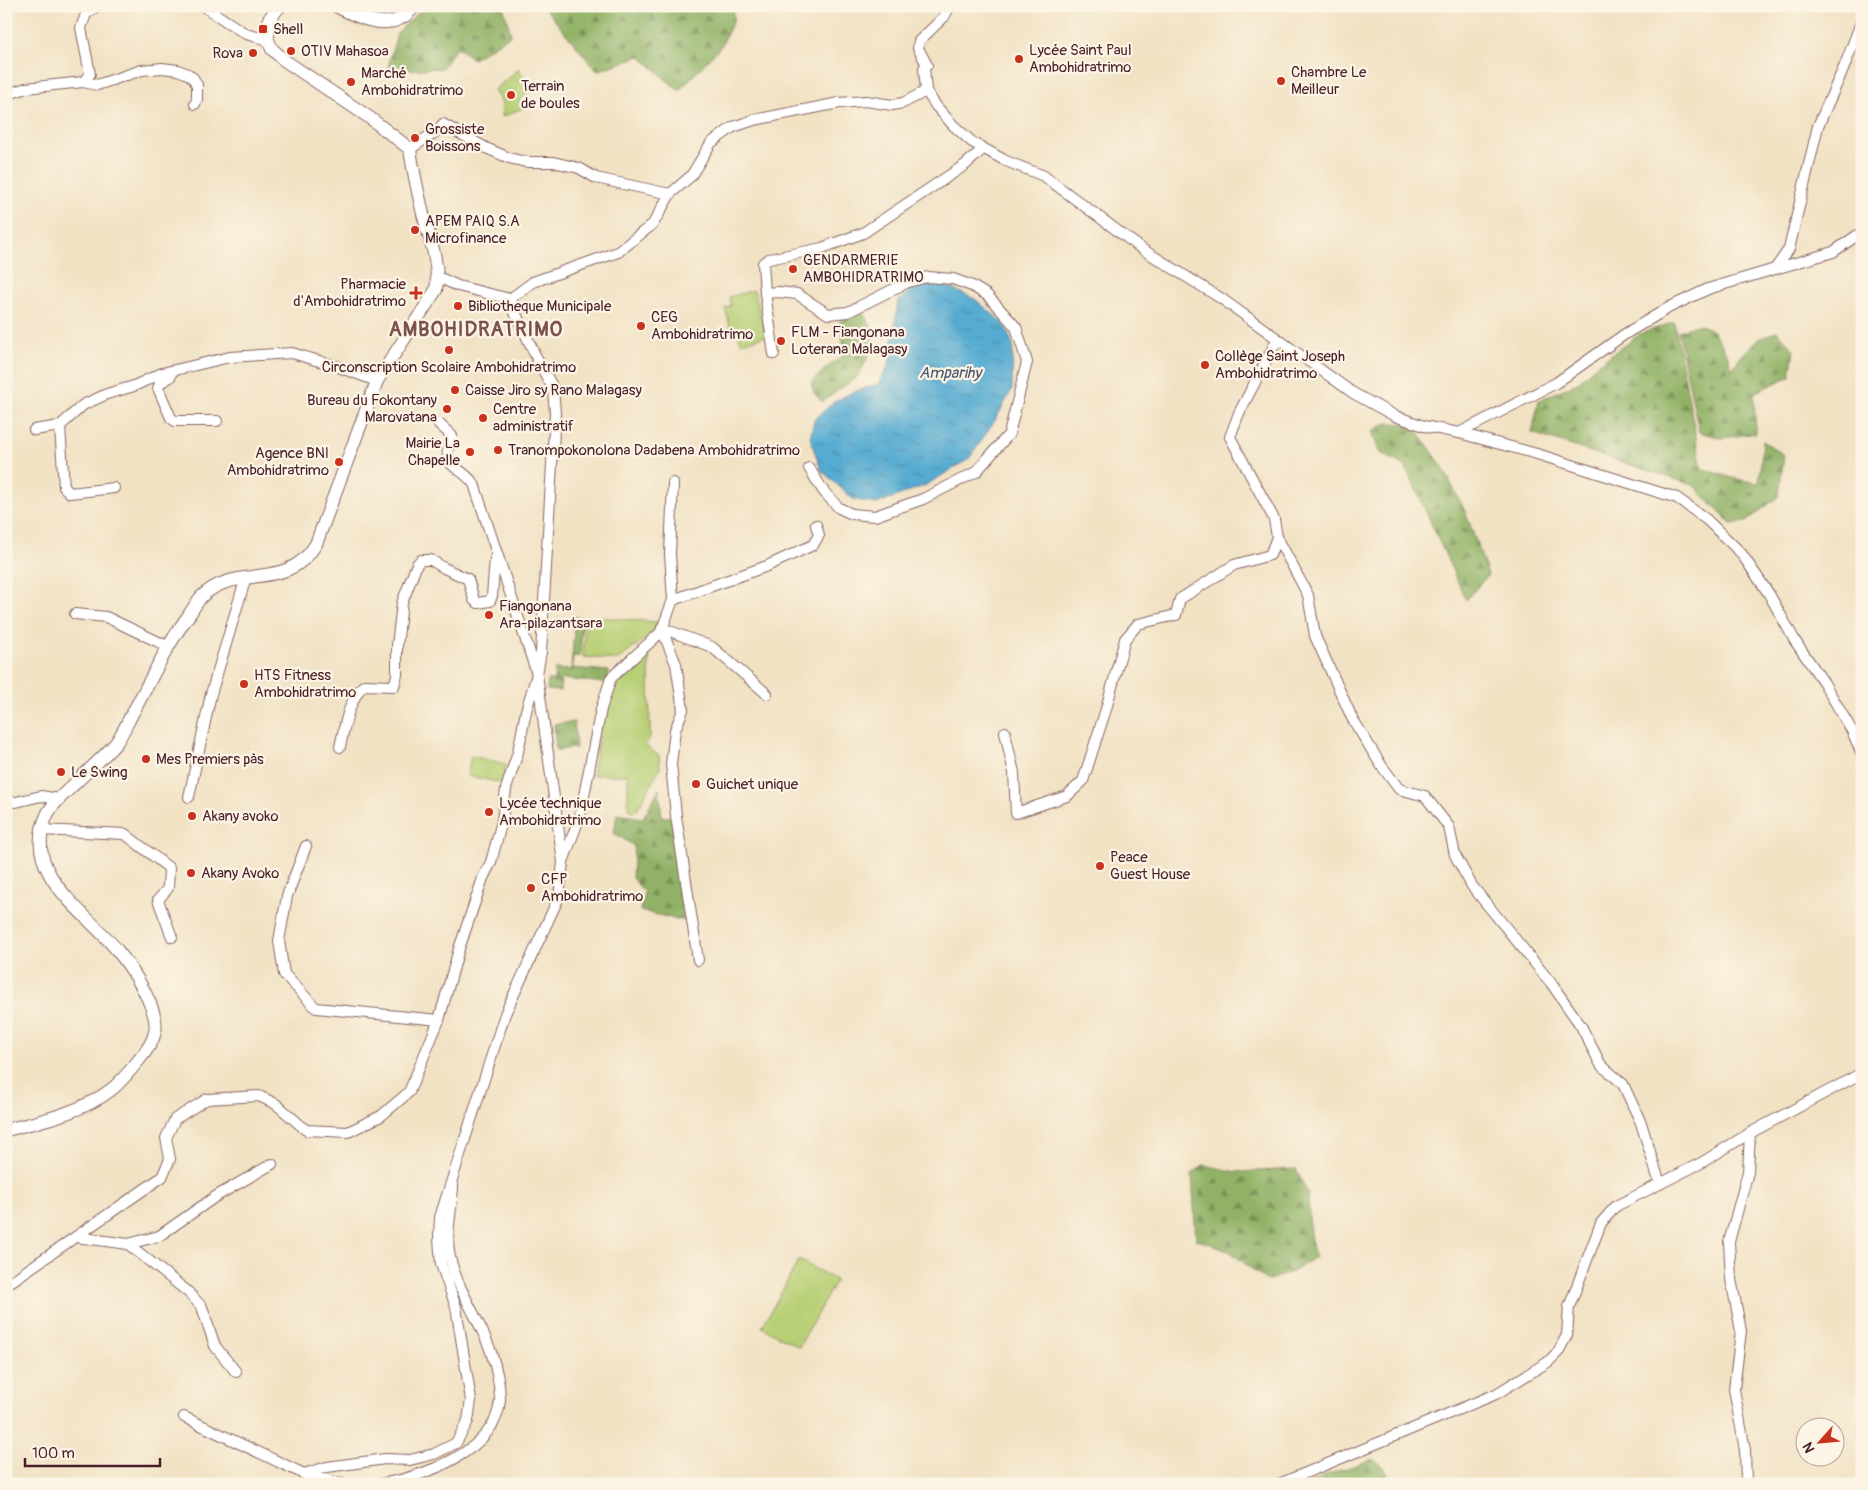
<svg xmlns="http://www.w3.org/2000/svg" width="1868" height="1490" viewBox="0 0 1868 1490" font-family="Pangolin,sans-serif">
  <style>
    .green { fill: #b7cf74; stroke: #807750 }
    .forest { fill: url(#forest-firs); stroke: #6e6848 }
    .water { fill: url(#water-ripples); stroke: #50657e }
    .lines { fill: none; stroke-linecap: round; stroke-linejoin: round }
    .minor-casing { stroke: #846361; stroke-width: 12 }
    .major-casing { stroke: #846361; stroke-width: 14 }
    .minor { stroke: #fff; stroke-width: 10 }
    .major { stroke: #fff; stroke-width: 12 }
    .poi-dot { fill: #c8321e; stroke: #fcf5e5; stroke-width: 2 }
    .labels { text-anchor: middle; stroke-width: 4.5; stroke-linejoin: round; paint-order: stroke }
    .poi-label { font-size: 15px; fill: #4a1f2b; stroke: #fcf5e5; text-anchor: start }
    .water-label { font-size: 16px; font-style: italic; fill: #4e576d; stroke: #fcf5e5 }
    .district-label { font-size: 20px; font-weight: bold; letter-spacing: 1px; fill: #7c504c; stroke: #fcf5e5 }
  </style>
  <defs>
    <pattern id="forest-firs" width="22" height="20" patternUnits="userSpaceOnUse" patternTransform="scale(1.25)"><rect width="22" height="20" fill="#91b266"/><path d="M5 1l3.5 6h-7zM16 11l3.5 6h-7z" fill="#789054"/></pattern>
    <pattern id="water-ripples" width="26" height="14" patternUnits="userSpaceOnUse" patternTransform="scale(1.25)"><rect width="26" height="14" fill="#55abd1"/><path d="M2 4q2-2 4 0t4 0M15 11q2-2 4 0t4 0" fill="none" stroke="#488baa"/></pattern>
  </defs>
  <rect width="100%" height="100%" fill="#fcf5e5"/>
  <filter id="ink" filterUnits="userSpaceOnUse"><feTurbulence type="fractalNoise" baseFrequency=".02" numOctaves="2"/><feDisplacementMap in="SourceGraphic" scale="10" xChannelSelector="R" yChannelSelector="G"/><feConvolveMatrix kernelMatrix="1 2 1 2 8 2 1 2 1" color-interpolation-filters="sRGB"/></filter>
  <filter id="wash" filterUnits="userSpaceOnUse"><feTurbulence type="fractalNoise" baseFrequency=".0096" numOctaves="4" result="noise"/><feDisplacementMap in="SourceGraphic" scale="20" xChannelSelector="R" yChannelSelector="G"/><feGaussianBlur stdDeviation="1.12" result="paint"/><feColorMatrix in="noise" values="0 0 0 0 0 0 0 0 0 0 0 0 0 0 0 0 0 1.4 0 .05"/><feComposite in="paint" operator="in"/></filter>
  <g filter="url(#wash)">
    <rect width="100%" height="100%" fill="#f1e2c4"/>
    <g class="green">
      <polygon points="519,69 532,89 519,100 523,108 502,117 502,104 494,90"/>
      <polygon points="754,290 766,336 741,343 737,328 731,329 725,308 731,306 729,297"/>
      <polygon points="586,616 658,622 654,632 618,660 583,657"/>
      <path d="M649 650 650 737 645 745 659 756 660 768 637 810 631 811 628 808V775H592C598 743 604 685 630 663 635 658 643 654 649 650Z"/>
      <polygon points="471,756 506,764 502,783 467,776"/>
      <polygon points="799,1260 836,1280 799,1347 762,1327"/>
    </g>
    <g class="forest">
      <polygon points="422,6 503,6 511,35 473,59 457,47 442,68 387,71 397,33 417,14"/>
      <polygon points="543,6 732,6 734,19 721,46 679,91 640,56 597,71"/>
      <polygon points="855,312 863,313 871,326 873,344 866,361 858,376 822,402 814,393 811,383 825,369 844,355 842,329 839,322 847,315"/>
      <polygon points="1674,322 1702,469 1736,479 1759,483 1763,441 1784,455 1779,496 1746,522 1731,524 1693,485 1532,433 1539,400 1577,383 1598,364 1640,334"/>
      <polygon points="1700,324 1714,332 1728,356 1732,369 1741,356 1759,339 1777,331 1794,350 1790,376 1754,393 1756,433 1722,438 1699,432 1678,331"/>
      <polygon points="1388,423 1413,424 1442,466 1465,511 1488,575 1466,600 1405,466 1379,452 1372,431"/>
      <polygon points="575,617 583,618 580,656 573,656 572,668 609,671 608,683 561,679 560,691 547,690 548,680 554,680 555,669 571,670"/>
      <polygon points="574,722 576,748 556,750 554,724"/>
      <polygon points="659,789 662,817 676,816 686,921 640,911 644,892 632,878 634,846 614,833 617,814 643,818"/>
      <polygon points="1203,1165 1237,1172 1296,1169 1308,1194 1310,1235 1315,1257 1292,1272 1267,1281 1228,1250 1196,1239 1192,1174"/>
      <polygon points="1374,1459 1387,1471 1389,1484 1309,1484 1329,1474"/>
    </g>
    <polygon class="water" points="917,284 948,287 975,299 1004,324 1013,345 1012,390 994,422 969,459 926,485 876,504 853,499 821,470 810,438 814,420 834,402 853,392 878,384 889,365 898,302"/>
  </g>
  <g filter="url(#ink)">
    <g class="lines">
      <defs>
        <g id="minor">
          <polyline points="203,6 246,34 268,40"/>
          <polyline points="83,82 90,74 81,28 86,14 97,6"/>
          <polyline points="926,91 924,68 927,65 918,48 919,41 944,17 950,6"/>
          <polyline points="6,95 26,88 83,82 97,85 142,70 162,68 178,70 188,74 193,78 197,85 197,99 195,104"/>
          <polyline points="410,149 437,131 443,124 486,148 509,158 526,162 553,162 579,168 596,178 670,194"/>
          <polyline points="1775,269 1833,252 1862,232"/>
          <polyline points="438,277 458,286 510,299 533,282 618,252 653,224 670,194 691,176 711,143 733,127 754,120 839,103 866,101 892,105 903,103 926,91 936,106 953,125 972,142 1006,161 1044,176 1142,249 1222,299 1353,393 1395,416 1424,426 1459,433 1537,454 1677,498 1707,520 1741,553 1769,594 1795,641 1824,683 1852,731 1862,754"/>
          <polyline points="765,293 774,354"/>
          <polyline points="1277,340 1239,413 1230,437 1274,519 1277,537 1308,595 1315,636 1352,718 1381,765 1399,789 1425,796 1449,827 1455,855 1472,886 1551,983 1581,1026 1601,1065 1623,1084 1641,1123 1660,1184"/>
          <polyline points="172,371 170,377 160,383 158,388 171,418 175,421 217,421"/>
          <polyline points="60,426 64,487 70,493 114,488"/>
          <polyline points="34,430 60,426 83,405 107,394 134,386 162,373 230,357 292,353 336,366 377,381"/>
          <polyline points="1459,433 1556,383 1625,334 1670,307 1708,289 1775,269 1789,249 1818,126 1845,65 1862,20"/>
          <polyline points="809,468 824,492 839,508 852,514 875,516 923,499 976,472 1009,434 1027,362 1016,327 987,295 972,286 953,279 928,277 908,282 848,312 828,314 797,294 779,292 765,293 763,263 769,259 822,248 863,233 965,165 983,149"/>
          <polyline points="673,600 767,566 813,545 819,535 816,525"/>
          <polyline points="75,614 106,617 167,646"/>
          <polyline points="662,628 712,647 767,694"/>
          <polyline points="661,632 665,637 676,664 683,710 675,730 671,764 676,816 698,960"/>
          <polyline points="1005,732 1014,773 1016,813 1067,796 1083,781 1106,709 1125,639 1138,624 1176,615 1180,599 1234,565 1270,555 1277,537"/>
          <path d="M340 747C345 725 348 701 364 685L394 686 397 675V646L402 603 417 564 421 560H431L444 568 468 579 474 600 478 603 490 601 492 596 495 559"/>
          <polyline points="189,797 211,694 246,577"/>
          <polyline points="6,801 16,802 41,796 59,799"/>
          <polyline points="41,830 125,834 169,868 168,888 158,900 172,937"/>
          <polyline points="306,846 287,896 279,941 284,974 316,1008 439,1020"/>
          <polyline points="563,862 580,816 601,709 611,678 661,632 673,600 670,554 673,483"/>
          <polyline points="76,1237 128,1244 159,1236 215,1197 272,1164"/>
          <polyline points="128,1244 188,1292 202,1307 215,1346 236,1372"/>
          <polyline points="6,1285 162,1177 170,1159 166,1138 175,1119 207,1099 259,1096 276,1104 306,1130 348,1132 381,1116 409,1092 439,1020 459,949 483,878 491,862 502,821 506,789 518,752 526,711 537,674 541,652 555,413 553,388 538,361 517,316 514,312 510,299"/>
          <polyline points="184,1417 304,1474 343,1484"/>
          <path d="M304 1474 327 1467 385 1459 410 1460 434 1454 456 1443 468 1421 471 1400 456 1307 441 1264 439 1238 440 1217 505 1014 559 897 563 862 537 674 474 484C457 461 439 471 452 436L439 424"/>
          <path d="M381 1484C422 1477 497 1451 500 1400 500 1385 496 1367 491 1352 480 1320 458 1291 450 1258 445 1234 452 1211 453 1186"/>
          <polyline points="1279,1484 1496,1394 1548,1362 1558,1352 1567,1335 1569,1307 1601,1223 1616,1206 1701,1163 1750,1133 1862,1073"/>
          <polyline points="1746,1484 1745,1450 1734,1389 1741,1331 1731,1279 1729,1242 1748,1172 1750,1133"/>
        </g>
        <g id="major">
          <path d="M336 6C355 16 383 30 403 17 408 14 411 10 415 6"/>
          <path d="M6 1130C42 1121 83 1112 112 1089 122 1081 130 1071 138 1061 145 1053 153 1043 155 1032 160 1010 131 967 117 950 86 911 18 872 48 813 52 805 61 797 67 791 83 775 101 760 116 743 122 735 127 723 132 714 151 680 166 646 189 615 193 609 197 602 201 597 237 562 287 593 316 544L377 381 436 290C440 265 430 239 423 214 418 192 413 171 410 149L370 118 284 60 272 49 268 40 269 19 280 6"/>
        </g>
      </defs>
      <use href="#minor" class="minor-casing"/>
      <use href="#major" class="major-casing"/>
      <use href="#minor" class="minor"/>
      <use href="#major" class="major"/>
    </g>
  </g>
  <g class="poi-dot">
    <rect x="258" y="24" width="10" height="10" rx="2.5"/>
    <circle cx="291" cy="51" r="5"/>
    <circle cx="253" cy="53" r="5"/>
    <circle cx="1019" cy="59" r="5"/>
    <circle cx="1281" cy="81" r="5"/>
    <circle cx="351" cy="82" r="5"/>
    <circle cx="511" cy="95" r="5"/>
    <circle cx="415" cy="138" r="5"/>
    <circle cx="415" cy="230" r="5"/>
    <circle cx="793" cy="269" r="5"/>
    <path d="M413.5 285.5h5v5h5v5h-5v5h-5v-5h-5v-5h5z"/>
    <circle cx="458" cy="306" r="5"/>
    <circle cx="641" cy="326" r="5"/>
    <circle cx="781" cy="341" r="5"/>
    <circle cx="449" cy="350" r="5"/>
    <circle cx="1205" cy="365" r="5"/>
    <circle cx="455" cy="390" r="5"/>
    <circle cx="447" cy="409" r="5"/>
    <circle cx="483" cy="418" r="5"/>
    <circle cx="498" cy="450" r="5"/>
    <circle cx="470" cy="452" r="5"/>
    <circle cx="339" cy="462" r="5"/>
    <circle cx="489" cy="615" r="5"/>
    <circle cx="244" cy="684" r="5"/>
    <circle cx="146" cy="759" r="5"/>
    <circle cx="61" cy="772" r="5"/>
    <circle cx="696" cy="784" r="5"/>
    <circle cx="489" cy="812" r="5"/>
    <circle cx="192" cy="816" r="5"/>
    <circle cx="1100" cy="866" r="5"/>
    <circle cx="191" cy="873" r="5"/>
    <circle cx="531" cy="888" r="5"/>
  </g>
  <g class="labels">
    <g class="poi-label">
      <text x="273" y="34">Shell</text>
      <text x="1029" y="55">Lycée Saint Paul<tspan x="1029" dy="17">Ambohidratrimo</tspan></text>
      <text x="301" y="56">OTIV Mahasoa</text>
      <text x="243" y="58" text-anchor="end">Rova</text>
      <text x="1291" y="77">Chambre Le<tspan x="1291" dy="17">Meilleur</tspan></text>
      <text x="361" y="78">Marché<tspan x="361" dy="17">Ambohidratrimo</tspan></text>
      <text x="521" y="91">Terrain<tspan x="521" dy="17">de boules</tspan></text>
      <text x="425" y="134">Grossiste<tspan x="425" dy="17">Boissons</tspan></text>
      <text x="425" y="226">APEM PAIQ S.A<tspan x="425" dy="17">Microfinance</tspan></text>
      <text x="803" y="265">GENDARMERIE<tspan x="803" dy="17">AMBOHIDRATRIMO</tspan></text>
      <text x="406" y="289" text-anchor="end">Pharmacie<tspan x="406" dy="17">d'Ambohidratrimo</tspan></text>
      <text x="468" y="311">Bibliotheque Municipale</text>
      <text x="651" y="322">CEG<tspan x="651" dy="17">Ambohidratrimo</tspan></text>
      <text x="791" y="337">FLM - Fiangonana<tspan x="791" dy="17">Loterana Malagasy</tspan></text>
      <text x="1215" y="361">Collège Saint Joseph<tspan x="1215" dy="17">Ambohidratrimo</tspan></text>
      <text x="449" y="372" text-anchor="middle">Circonscription Scolaire Ambohidratrimo</text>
      <text x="465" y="395">Caisse Jiro sy Rano Malagasy</text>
      <text x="437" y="405" text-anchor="end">Bureau du Fokontany<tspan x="437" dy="17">Marovatana</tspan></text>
      <text x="493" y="414">Centre<tspan x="493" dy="17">administratif</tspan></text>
      <text x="460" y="448" text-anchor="end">Mairie La<tspan x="460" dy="17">Chapelle</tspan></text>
      <text x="508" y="455">Tranompokonolona Dadabena Ambohidratrimo</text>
      <text x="329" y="458" text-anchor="end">Agence BNI<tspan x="329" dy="17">Ambohidratrimo</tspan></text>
      <text x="499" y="611">Fiangonana<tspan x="499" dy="17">Ara-pilazantsara</tspan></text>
      <text x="254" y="680">HTS Fitness<tspan x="254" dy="17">Ambohidratrimo</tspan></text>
      <text x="156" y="764">Mes Premiers pàs</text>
      <text x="71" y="777">Le Swing</text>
      <text x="706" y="789">Guichet unique</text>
      <text x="499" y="808">Lycée technique<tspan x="499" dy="17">Ambohidratrimo</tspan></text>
      <text x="202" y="821">Akany avoko</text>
      <text x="1110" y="862">Peace<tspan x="1110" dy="17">Guest House</tspan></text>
      <text x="201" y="878">Akany Avoko</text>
      <text x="541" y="884">CFP<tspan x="541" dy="17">Ambohidratrimo</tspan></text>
    </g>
    <g class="water-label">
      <text x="950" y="378">Amparihy</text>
    </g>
    <g class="district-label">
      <text x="476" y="336">AMBOHIDRATRIMO</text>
    </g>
  </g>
  <rect width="1868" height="1490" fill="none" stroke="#fcf5e5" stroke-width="25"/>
  <g transform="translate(1820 1442) rotate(243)"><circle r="24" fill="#fcf5e5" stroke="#b59f9b"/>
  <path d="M0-4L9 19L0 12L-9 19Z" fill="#c8321e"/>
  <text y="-8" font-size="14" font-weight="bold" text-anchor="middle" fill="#4a1f2b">N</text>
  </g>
  <path d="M25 1458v8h135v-8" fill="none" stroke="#4a1f2b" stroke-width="2.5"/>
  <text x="32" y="1458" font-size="15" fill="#4a1f2b" stroke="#fcf5e5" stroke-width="4" paint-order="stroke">100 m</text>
</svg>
